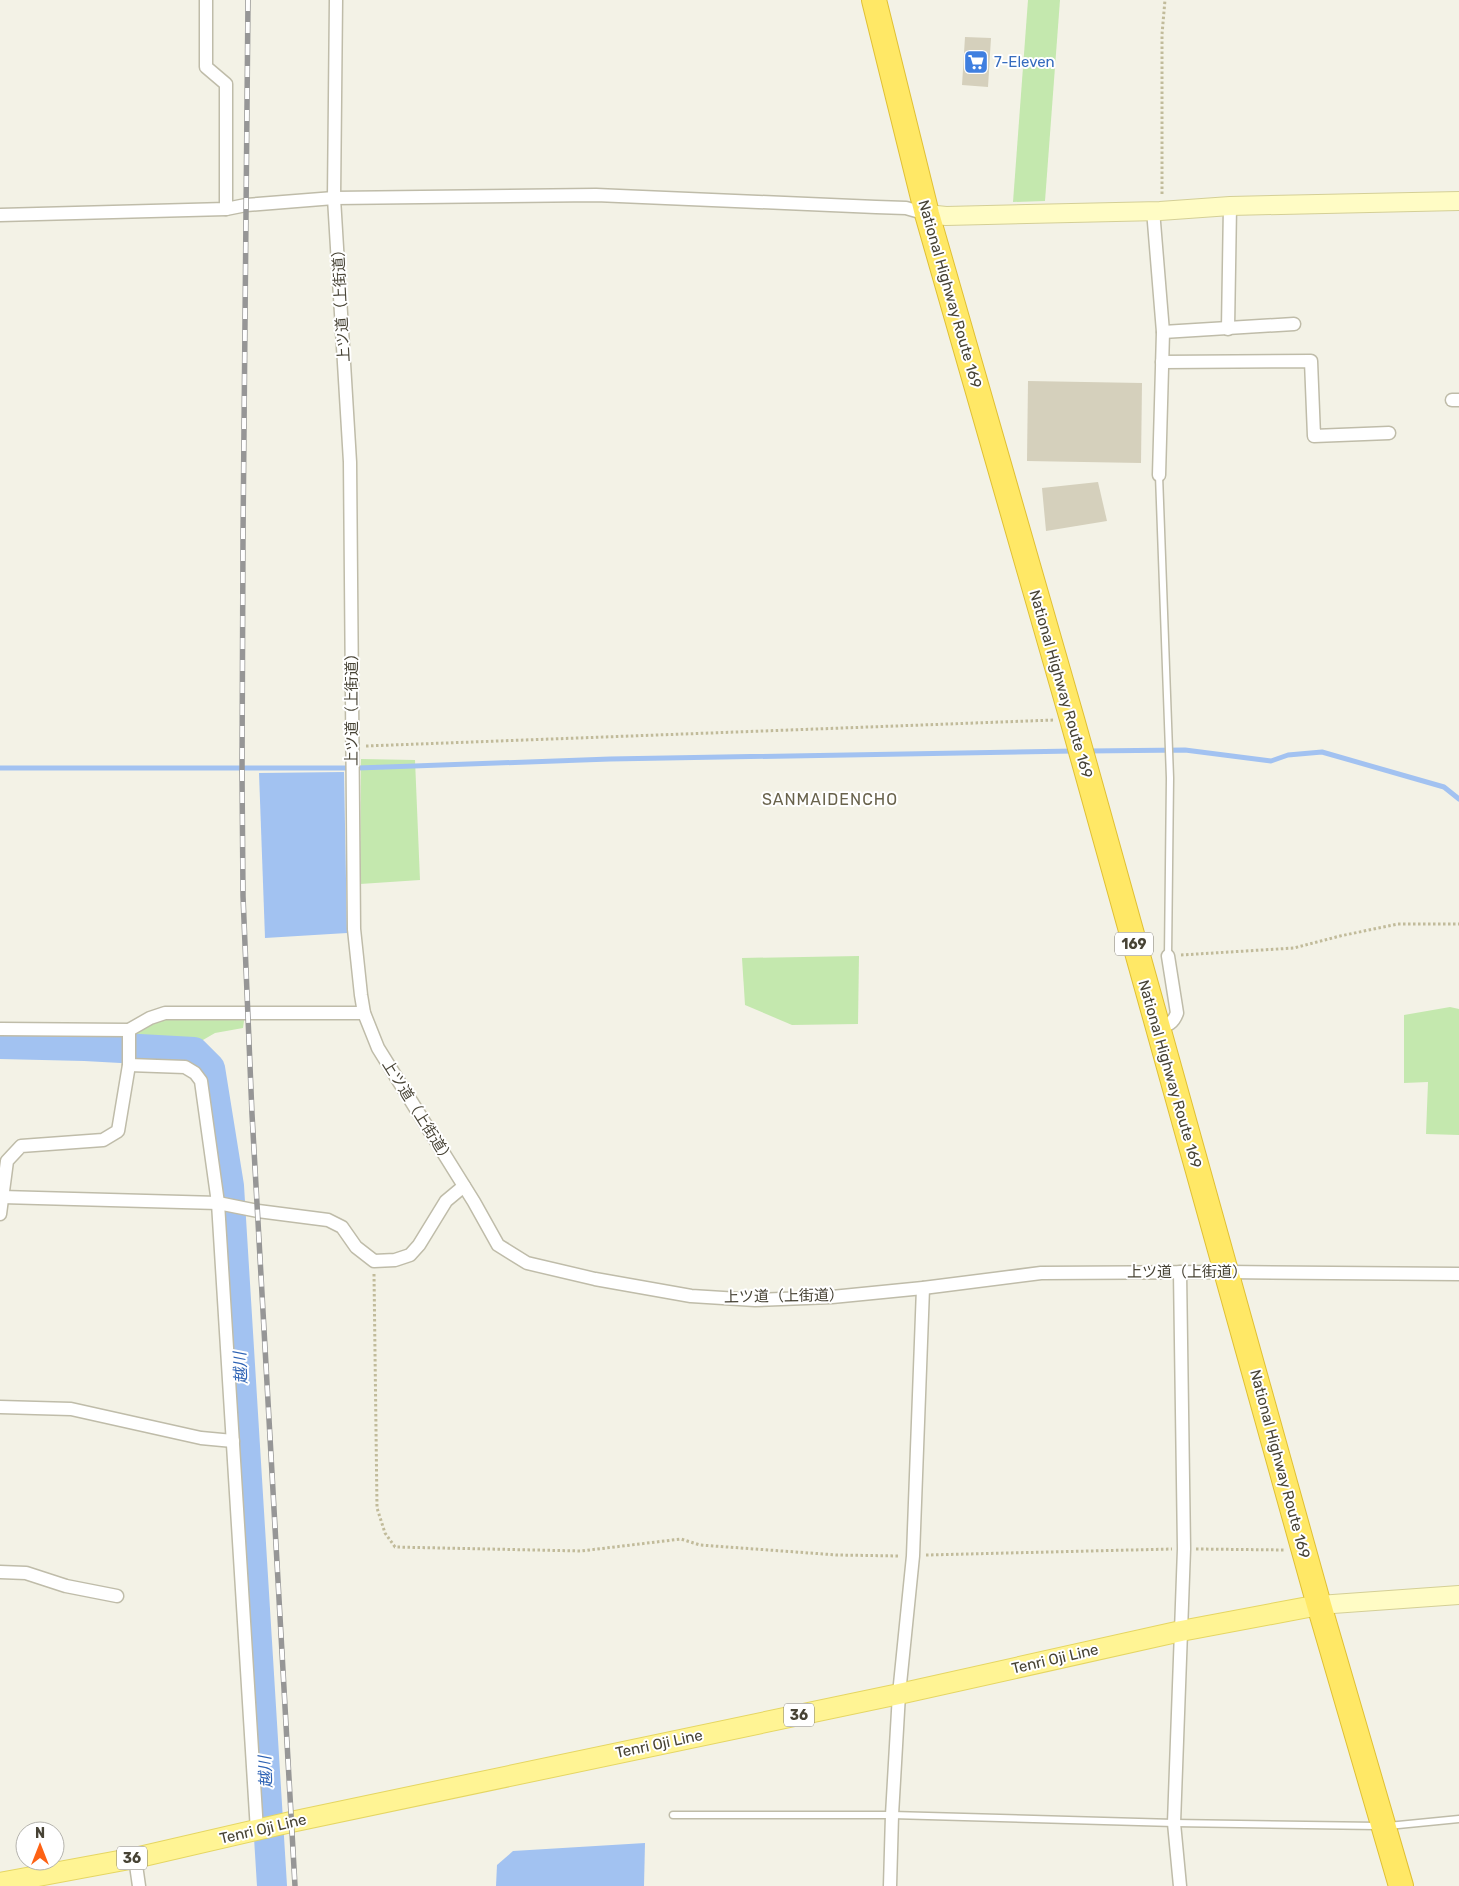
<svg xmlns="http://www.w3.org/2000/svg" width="1459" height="1886" viewBox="0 0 1459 1886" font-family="Rubik,'Noto Sans JP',sans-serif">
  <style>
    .green { fill: #c4e8ae }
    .water { fill: #a2c2f1 }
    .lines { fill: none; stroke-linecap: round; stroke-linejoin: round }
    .stream { stroke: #a2c2f1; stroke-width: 5 }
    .river { stroke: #a2c2f1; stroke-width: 30 }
    .building { fill: #d5d0bc }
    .lane-casing { stroke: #bfbca9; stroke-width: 9 }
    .street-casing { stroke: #bfbca9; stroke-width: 15 }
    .secondary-casing { stroke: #d4cf96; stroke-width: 20 }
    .primary-casing { stroke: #e5d663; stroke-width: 22 }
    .highway-casing { stroke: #e0c034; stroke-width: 26 }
    .path { stroke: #c1bb9a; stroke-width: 3; stroke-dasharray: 2.5 2.5; stroke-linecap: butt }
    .lane { stroke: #fff; stroke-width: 6 }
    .street { stroke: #fff; stroke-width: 12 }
    .secondary { stroke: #fffcc5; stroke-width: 18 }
    .primary { stroke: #fff494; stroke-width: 20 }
    .highway { stroke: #ffe866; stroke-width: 24 }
    .rail-casing { stroke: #969696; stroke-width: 5.5 }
    .rail { stroke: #fff; stroke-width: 4; stroke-dasharray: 11; stroke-linecap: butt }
    .labels { text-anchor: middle; stroke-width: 4; stroke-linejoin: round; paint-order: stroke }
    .shield { fill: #fff; stroke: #7e7b72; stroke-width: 1 }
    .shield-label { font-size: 14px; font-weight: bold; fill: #474335 }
    .shop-label { font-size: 15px; fill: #366cbe; stroke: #fff; text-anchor: start }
    .street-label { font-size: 15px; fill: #474335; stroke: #fff }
    .neighbourhood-label { font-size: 16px; letter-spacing: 1px; fill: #69634c; stroke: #fff }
    .water-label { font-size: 16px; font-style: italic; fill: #2d62b4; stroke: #fff }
  </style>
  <rect width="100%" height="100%" fill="#f3f2e6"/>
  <g class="green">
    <polygon points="1028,0 1060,0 1045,201 1013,202"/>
    <polygon points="361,759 415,760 420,880 360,884"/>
    <polygon points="859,956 858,1024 792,1025 745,1005 742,958"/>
    <polygon points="1450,1007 1459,1009 1459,1135 1426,1134 1428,1082 1404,1083 1404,1015"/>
    <polygon points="245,1014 243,1028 215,1033 184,1051 130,1048 130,1031 150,1018"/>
  </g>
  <g class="water">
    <polygon points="344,772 347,933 265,938 259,773"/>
    <polygon points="645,1843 644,1886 496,1886 497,1865 513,1851"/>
  </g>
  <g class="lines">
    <g class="stream">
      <polyline points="1088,751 1185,750 1271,761 1288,755 1322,752 1444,787 1459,799"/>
      <polyline points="0,768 358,768 610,759 1074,751"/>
    </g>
    <polyline class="river" points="0,1044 85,1046 194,1052 210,1068 229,1186 272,1886"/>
  </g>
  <g class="building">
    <polygon points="965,37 991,38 988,87 962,85"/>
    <polygon points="1028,381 1142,383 1141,463 1027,461"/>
    <polygon points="1098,482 1107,521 1046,531 1042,488"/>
  </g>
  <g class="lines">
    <defs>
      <g id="lane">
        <polyline points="1159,475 1170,778 1168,956"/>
        <polyline points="673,1815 892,1815 1174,1823 1378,1826"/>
        <polyline points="1388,1826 1459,1819"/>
      </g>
      <g id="street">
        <polyline points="206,0 206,67 226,84 226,209"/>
        <polyline points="336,0 334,198 350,462 354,929 361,995 364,1013 378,1048 474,1202 498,1245 527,1263 595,1279 691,1296 755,1300 832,1297 923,1288 1041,1273 1226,1272 1459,1274"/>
        <polyline points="1153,210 1163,332 1159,475"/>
        <polyline points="0,215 226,209 246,205 334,198 596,195 876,207 906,208 927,214"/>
        <polyline points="1228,329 1230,206"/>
        <polyline points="1163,332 1294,324"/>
        <polyline points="1162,362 1311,361 1314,436 1389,433"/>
        <polyline points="1452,400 1459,400"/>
        <path d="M1157 1028C1168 1025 1173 1024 1177 1013L1168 956"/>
        <polyline points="0,1029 129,1030 150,1018 165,1013 364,1013"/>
        <polyline points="129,1065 185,1067 195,1073 201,1081 218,1203 257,1831"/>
        <polyline points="2,1197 218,1203 258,1211 328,1220 342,1227 356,1247 374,1261 395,1260 410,1255 419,1245 446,1201 464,1186"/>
        <polyline points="0,1214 7,1161 21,1146 103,1140 118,1131 129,1065 129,1030"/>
        <polyline points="0,1407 71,1409 201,1438 233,1441"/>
        <polyline points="0,1572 26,1573 66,1586 117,1596"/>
        <polyline points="135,1858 139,1886"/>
        <polyline points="890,1886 892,1815 899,1694 913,1556 923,1288"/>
        <polyline points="1180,1886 1174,1823 1184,1549 1180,1272"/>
      </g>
      <g id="secondary">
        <polyline points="927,214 946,216 1160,211 1230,206 1459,201"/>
        <polyline points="1319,1605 1459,1595"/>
      </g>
      <polyline id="primary" points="0,1883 135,1858 291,1822 899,1694 1181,1631 1319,1605"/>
      <polyline id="highway" points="874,0 927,214 1072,719 1319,1605 1401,1886"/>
    </defs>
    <use href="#lane" class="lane-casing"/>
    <use href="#street" class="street-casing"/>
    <use href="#secondary" class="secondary-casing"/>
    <use href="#primary" class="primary-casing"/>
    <use href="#highway" class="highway-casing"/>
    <g class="path">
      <polyline points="1162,194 1162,34 1165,0"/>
      <polyline points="366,746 1054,720"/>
      <polyline points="1181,955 1294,948 1340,936 1398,924 1459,924"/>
      <polyline points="374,1274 377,1508 385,1533 395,1547 581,1551 681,1539 700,1545 837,1555 900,1556"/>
      <polyline points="1196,1549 1285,1550"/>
      <polyline points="926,1555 1172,1549"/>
    </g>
    <use href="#lane" class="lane"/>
    <use href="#street" class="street"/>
    <use href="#secondary" class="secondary"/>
    <use href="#primary" class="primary"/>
    <use href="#highway" class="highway"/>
    <defs>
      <polyline id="rail" points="248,0 243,537 242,772 243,896 252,1114 295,1886"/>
    </defs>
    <use href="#rail" class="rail-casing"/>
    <use href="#rail" class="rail"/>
  </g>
  <defs>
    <symbol id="supermarket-square" viewBox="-11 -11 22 22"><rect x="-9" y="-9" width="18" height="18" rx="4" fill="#3f7fe0" stroke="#fff"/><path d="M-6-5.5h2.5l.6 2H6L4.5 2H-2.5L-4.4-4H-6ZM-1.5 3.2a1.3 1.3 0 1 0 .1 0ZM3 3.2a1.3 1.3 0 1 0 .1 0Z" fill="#fff"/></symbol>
  </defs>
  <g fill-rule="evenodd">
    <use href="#supermarket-square" x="962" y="48" width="28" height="28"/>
  </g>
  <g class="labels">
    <g class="shield">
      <rect x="1115" y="932.5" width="38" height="23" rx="4"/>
      <rect x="784" y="1703.5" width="30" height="23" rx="4"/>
      <rect x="117" y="1846.5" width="30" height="23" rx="4"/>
    </g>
    <g class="shield-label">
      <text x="1134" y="949">169</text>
      <text x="799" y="1720">36</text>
      <text x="132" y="1863">36</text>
    </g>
    <g class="shop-label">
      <text x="994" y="67">7-Eleven</text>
    </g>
    <g class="street-label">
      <text transform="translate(950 294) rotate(74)" y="5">National Highway Route 169</text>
      <text transform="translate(341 302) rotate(-93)" y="5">上ツ道（上街道）</text>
      <text transform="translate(1061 684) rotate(74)" y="5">National Highway Route 169</text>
      <text transform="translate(352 706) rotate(-90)" y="5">上ツ道（上街道）</text>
      <text transform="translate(1170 1074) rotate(74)" y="5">National Highway Route 169</text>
      <text transform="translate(418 1112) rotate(58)" y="5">上ツ道（上街道）</text>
      <text x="1187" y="1277">上ツ道（上街道）</text>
      <text transform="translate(784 1296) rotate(-1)" y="5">上ツ道（上街道）</text>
      <text transform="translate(1280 1464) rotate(75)" y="5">National Highway Route 169</text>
      <text transform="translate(1055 1659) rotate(-13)" y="5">Tenri Oji Line</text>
      <text transform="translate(659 1744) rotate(-12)" y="5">Tenri Oji Line</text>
      <text transform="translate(263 1829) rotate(-13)" y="5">Tenri Oji Line</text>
    </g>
    <g class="neighbourhood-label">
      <text x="830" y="805">SANMAIDENCHO</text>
    </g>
    <g class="water-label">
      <text transform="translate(240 1368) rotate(-93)" y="6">越川</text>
      <text transform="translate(265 1772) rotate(-93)" y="6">越川</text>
    </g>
  </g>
  <g transform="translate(40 1846)"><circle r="24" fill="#ffffff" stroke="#b5b4ae"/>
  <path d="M0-4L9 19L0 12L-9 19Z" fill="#fd6214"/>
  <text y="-8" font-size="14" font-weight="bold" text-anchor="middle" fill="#474335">N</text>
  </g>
</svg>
